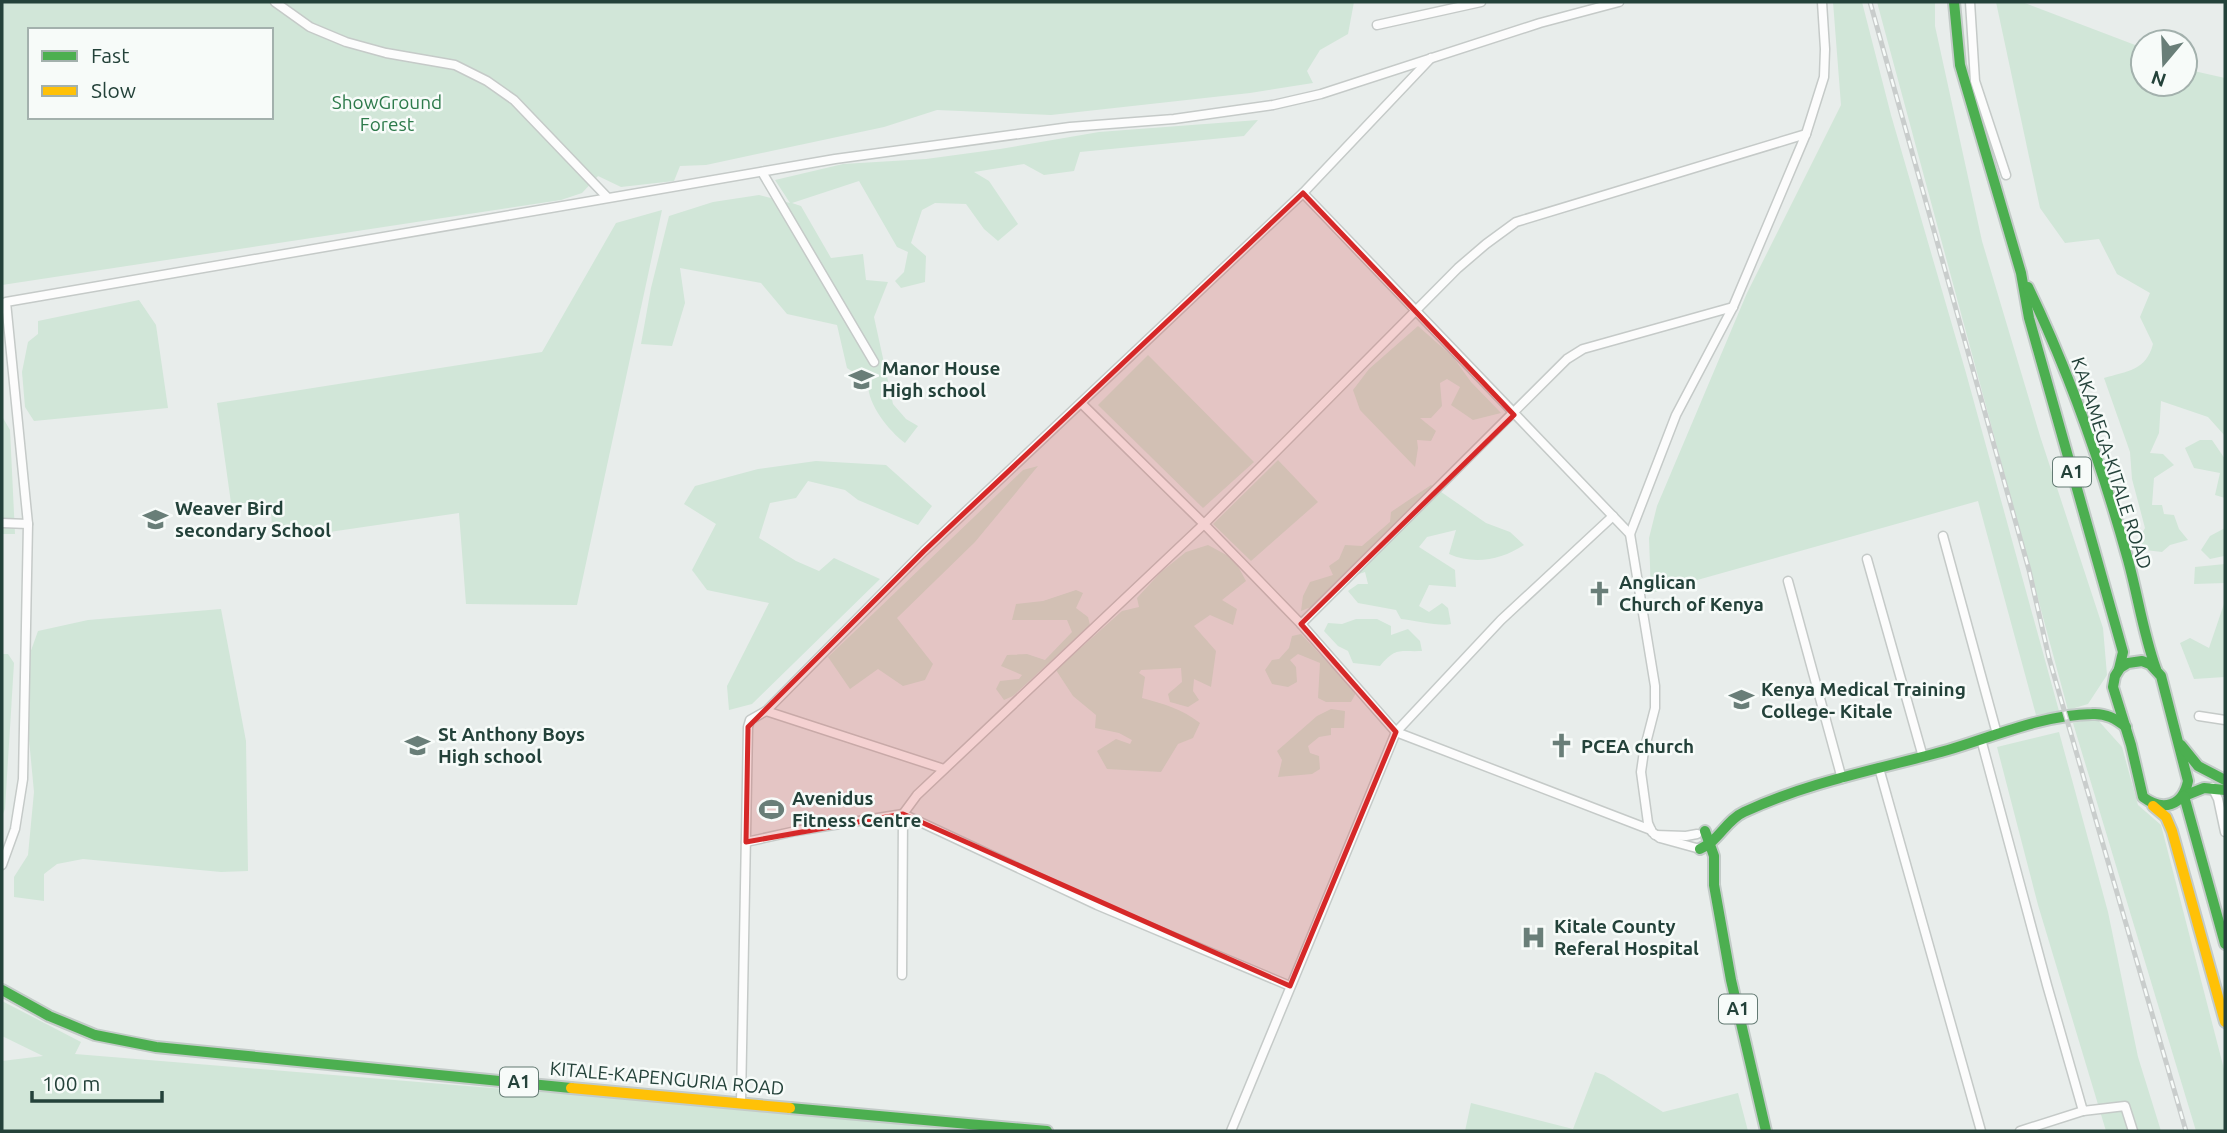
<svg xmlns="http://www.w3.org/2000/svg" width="2227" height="1133" viewBox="0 0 2227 1133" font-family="Ubuntu,sans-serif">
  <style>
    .green { fill: #d1e6d8; fill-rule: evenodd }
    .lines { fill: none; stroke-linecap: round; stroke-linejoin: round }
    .street-casing { stroke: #c5cac8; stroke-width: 11 }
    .fast-casing { stroke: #c3cbc8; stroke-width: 14 }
    .slow-casing { stroke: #c3cbc8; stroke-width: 14 }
    .street { stroke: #fcfcfc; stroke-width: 8 }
    .fast { stroke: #4caf50; stroke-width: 10 }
    .slow { stroke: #ffc107; stroke-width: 10 }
    .rail-casing { stroke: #c9cdcc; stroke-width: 5 }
    .rail { stroke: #f7fbf9; stroke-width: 2.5; stroke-dasharray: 8; stroke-linecap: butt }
    .marked { fill: #d62828; fill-opacity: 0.2; stroke: #d62828; stroke-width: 5; stroke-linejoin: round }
    .labels { text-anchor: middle; stroke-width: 5; stroke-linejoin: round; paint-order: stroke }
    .shield { fill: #f7fbf9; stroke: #637a73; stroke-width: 2 }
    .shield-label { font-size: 18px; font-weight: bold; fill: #24423a }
    .park-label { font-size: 19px; fill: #2d7a4b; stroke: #f7fbf9 }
    .poi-label { font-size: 19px; font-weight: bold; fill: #24423a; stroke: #f7fbf9; text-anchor: start }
    .street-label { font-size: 19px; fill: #24423a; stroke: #f7fbf9 }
  </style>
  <rect width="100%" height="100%" fill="#e8edeb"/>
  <g class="green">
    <path d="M2 2H1354L1348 34 1320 50 1307 71 1313 83 1250 93 1051 115 937 110 884 127 706 165 680 166 674 181 621 187 598 176 582 193 561 200 2 285ZM30 30H271V117H30Z"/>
    <polygon points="1833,2 1862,2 1891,115 1966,373 2059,711 2036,715 1978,501 1651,593 1649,538 1657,506 1747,293 1841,105"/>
    <polygon points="1877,2 1935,2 1935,26 1982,241 2040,436 2103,628 2107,675 2088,704 2068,710"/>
    <path d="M1996 2H2022L2143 48V84H2185V69L2225 78V436L2208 417 2161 401 2159 433 2150 453 2163 454 2174 465 2154 478 2152 505H2162L2164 514 2174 515 2179 529 2188 540 2170 545 2162 552 2145 550 2139 539 2145 528 2132 479 2130 452 2104 378C2127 371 2146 371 2153 344L2140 317 2150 293 2117 274 2099 239 2065 243 2040 208Z"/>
    <path d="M1258 120 1244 136 1080 152 1074 171 1044 175 1024 164 974 172 989 181 1018 224 998 241 984 229 966 204 935 203 922 210 911 243 926 256 925 282 901 288 895 281 904 272 908 252 897 247 859 181 792 203 801 206 831 258 863 254 866 280 888 282 874 317 893 404 906 419 918 426 905 443C888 430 867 404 868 382L847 368 837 325 787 314 761 283 680 268 685 303 672 346 641 344 651 288 669 216 713 202 759 195 790 203 775 180 843 164 926 159 1000 149 1099 132Z"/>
    <polygon points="662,210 577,605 466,604 459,513 309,535 272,535 271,503 231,503 217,403 542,352 616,223"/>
    <polygon points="139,300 156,325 168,408 34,421 25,407 22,372 28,342 38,334 38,321"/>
    <polygon points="1418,326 1453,357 1471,382 1501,413 1473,420 1451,405 1460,387 1447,379 1440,383 1442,406 1431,418 1420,418 1436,431 1431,441 1417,440 1418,448 1415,467 1360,410 1353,390 1369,369"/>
    <polygon points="1148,355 1254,462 1203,508 1098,405"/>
    <polygon points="2,411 3,418 10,430 15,534 2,534"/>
    <polygon points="2200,440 2212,440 2225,459 2225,498 2215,495 2220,473 2194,468 2185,448"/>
    <polygon points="1278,460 1318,502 1251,561 1213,524"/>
    <polygon points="816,461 886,465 932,506 918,525 858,500 845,490 808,481 796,498 770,503 759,538 796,561 819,571 834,558 880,579 752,704 729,710 727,686 769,603 707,590 692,570 716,524 684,504 695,486 758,469"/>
    <polygon points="1038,466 975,542 897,618 933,664 925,680 903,686 878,669 850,689 828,657 1023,470"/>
    <path d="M1431 485 1486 523 1510 532 1524 545C1501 560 1474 565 1449 554L1456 530 1427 537 1419 547 1455 570 1456 587 1429 585 1419 606 1429 612 1442 603 1448 608 1451 624C1442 627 1413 620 1401 619L1396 610 1358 603 1348 591 1358 584H1368L1365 572 1338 581 1316 605 1301 611 1303 596 1310 582 1333 575 1329 566 1339 559 1345 545 1362 546 1390 522 1391 512Z"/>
    <polygon points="2225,528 2225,564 2224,556 2210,559 2201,550 2210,536"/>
    <path d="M1208 545 1234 559 1246 581 1222 600 1237 609 1233 625 1210 615 1194 626 1216 651 1211 687 1194 679 1193 691 1199 700 1188 707 1170 702 1168 694 1182 682 1181 668 1141 670 1139 673 1145 677 1142 698C1164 704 1182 709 1200 723L1193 738 1178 744 1161 772 1107 769 1097 751 1116 739 1130 744 1132 740 1119 733 1095 728 1096 715 1073 696 1056 670 1122 611 1139 607 1137 598 1161 572 1186 552Z"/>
    <polygon points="2225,564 2225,583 2194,584 2195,567"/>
    <polygon points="1076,590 1083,593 1076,608 1088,617 1090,625 1013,696 1004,700 996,689 1000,681 1019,679 1022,675 1001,666 1007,655 1027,654 1045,660 1072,632 1067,620 1012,620 1016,604 1043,601"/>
    <polygon points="2225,601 2225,677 2194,679 2180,643 2190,638 2209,648"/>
    <polygon points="221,609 246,741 248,871 221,872 83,859 57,864 44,874 44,901 14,897 14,877 28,855 34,792 28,729 28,659 38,631 88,620"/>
    <path d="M1356 619H1377L1391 626V635L1408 629 1420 641 1422 651C1399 652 1396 647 1380 666L1353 663 1348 651 1338 646 1324 631 1328 623 1342 624Z"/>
    <polygon points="1301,634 1356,693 1351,702 1326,702 1318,698 1320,663 1298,654 1290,660 1296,667 1297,682 1288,687 1272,684 1265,670 1272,660 1279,659 1289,648 1292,636"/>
    <polygon points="2,654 8,654 14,663 5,809 2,816"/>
    <polygon points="1331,709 1345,711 1344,728 1331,728 1331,735 1319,737 1308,746 1310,753 1319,756 1320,769 1312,774 1278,777 1282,760 1277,751 1317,716"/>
    <polygon points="2096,718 2122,747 2138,805 2161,825 2225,1073 2225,1131 2196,1131 2073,723"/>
    <polygon points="2059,732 2108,912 2138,1057 2161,1131 2106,1131 2038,905 1997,747"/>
    <polygon points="2,1001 81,1042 75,1054 1021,1131 2,1131 2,1061 43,1056 2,1036"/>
    <polygon points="1595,1072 1604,1075 1663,1112 1738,1093 1748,1131 1465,1131 1471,1103 1573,1129"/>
  </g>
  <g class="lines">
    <defs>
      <g id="street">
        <polyline points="275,2 310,27 346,42 386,53 455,65 487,81 514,100 607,197"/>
        <polyline points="1970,2 1975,81 2006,175"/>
        <polyline points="1377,25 1481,2"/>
        <polyline points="1431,58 1303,193 1630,534"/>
        <polyline points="762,172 874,362"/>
        <polyline points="1613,516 1501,620 1396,732 1651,830"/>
        <polyline points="2,523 28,524"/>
        <polyline points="1943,536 1997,734"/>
        <polyline points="1867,559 1923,757"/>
        <polyline points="1788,581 1842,779"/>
        <polyline points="1301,624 1567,359 1583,349 1733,307"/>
        <polyline points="766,711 944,769"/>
        <polyline points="2199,716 2225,720"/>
        <polyline points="1981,739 2047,985 2083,1111 2125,1106 2133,1131"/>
        <polyline points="1879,768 1981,1131"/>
        <polyline points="2212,787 2218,799 2225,832"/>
        <polyline points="1655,835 1686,836 1697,834"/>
        <polyline points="746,842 796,831 903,814 1097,905 1290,986"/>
        <polyline points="1700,849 1660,838 1652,832 1648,823 1641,772 1644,751 1655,708 1655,686 1630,534 1676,415 1733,307 1806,134 1824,77 1825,49 1822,2"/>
        <polyline points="2,865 15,829 23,779 28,524 6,302 835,159 1070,127 1174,119 1273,105 1321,94 1540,23 1619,2"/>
        <polyline points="902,975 903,814 917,795 1204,524 1082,404"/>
        <polyline points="741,1102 748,727 750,720 766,711 924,551 1303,193"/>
        <polyline points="1231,1131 1396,732 1301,624 1204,524 1458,268 1486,244 1516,222 1806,134"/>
        <polyline points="2020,1131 2083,1111"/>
      </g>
      <g id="fast">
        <polyline points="1954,2 1960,65 2021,273 2029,318 2123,652 2119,669"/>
        <path d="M2028 287C2070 374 2102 466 2128 560 2138 596 2143 633 2156 669"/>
        <path d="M2142 661 2150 664 2161 676 2188 781C2183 806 2163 812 2143 797L2131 745 2113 687 2115 676 2120 668 2128 663Z"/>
        <polyline points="2181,745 2198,766 2225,780"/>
        <polyline points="2184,796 2204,788 2225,790"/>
        <polyline points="2184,796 2225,944"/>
        <polyline points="1705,831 1714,856 1714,885 1731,980 1766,1131"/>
        <path d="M1700 849C1719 841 1726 820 1744 812 1808 782 1880 769 1948 750 1995 736 2043 715 2092 714 2106 713 2116 719 2126 727"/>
        <polyline points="2,990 49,1016 95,1035 156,1047 571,1088"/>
        <polyline points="790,1108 1047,1131"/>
      </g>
      <g id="slow">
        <polyline points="2153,806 2166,817 2172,831 2225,1022"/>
        <polyline points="571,1088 790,1108"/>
      </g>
    </defs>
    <use href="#street" class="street-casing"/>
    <use href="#fast" class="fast-casing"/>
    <use href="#slow" class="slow-casing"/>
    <use href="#street" class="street"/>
    <use href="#fast" class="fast"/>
    <use href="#slow" class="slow"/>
    <defs>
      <polyline id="rail" points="1870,2 2029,570 2049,658 2186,1131"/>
    </defs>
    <use href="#rail" class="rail-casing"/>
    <use href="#rail" class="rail"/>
  </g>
  <path class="marked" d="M1303 193 1514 415 1301 624 1396 732 1290 986 903 814 746 842 748 727 924 551Z"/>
  <defs>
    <symbol id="school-bare" viewBox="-9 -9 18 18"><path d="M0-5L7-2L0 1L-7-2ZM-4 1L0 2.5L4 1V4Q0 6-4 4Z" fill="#697e78" stroke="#f7fbf9" stroke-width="2.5" paint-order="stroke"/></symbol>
    <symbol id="church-bare" viewBox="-9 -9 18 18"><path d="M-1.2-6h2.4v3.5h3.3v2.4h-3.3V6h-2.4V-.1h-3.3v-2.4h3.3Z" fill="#697e78" stroke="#f7fbf9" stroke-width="2.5" paint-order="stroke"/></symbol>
    <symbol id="university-bare" viewBox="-9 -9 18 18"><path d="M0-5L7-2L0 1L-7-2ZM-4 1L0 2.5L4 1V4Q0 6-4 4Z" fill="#697e78" stroke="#f7fbf9" stroke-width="2.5" paint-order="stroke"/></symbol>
    <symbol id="stadium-bare" viewBox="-9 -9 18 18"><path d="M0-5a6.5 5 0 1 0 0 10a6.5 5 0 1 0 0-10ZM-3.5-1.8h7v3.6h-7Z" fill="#697e78" stroke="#f7fbf9" stroke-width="2.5" paint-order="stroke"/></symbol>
    <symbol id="hospital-bare" viewBox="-9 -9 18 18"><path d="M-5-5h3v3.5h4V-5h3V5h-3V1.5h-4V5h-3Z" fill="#697e78" stroke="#f7fbf9" stroke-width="2.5" paint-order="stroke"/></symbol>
  </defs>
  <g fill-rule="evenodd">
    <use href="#school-bare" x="844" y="362" width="35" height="35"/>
    <use href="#school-bare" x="138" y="502" width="35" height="35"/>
    <use href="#church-bare" x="1582" y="576" width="35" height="35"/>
    <use href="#university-bare" x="1724" y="682" width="35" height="35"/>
    <use href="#school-bare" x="400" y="728" width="35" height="35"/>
    <use href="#church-bare" x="1544" y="728" width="35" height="35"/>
    <use href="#stadium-bare" x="754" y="792" width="35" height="35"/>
    <use href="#hospital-bare" x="1516" y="920" width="35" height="35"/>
  </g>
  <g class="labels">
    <g class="shield">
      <rect x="2053" y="457.5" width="38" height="29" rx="5"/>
      <rect x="1719" y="994.5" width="38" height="29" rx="5"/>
      <rect x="500" y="1067.5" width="38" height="29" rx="5"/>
    </g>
    <g class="shield-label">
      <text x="2072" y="478">A1</text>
      <text x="1738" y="1015">A1</text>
      <text x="519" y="1088">A1</text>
    </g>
    <g class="park-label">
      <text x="387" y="109">ShowGround<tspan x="387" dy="22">Forest</tspan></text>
    </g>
    <g class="poi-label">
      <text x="882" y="375">Manor House<tspan x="882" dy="22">High school</tspan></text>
      <text x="175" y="515">Weaver Bird<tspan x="175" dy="22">secondary School</tspan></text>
      <text x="1619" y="589">Anglican<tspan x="1619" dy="22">Church of Kenya</tspan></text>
      <text x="1761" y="696">Kenya Medical Training<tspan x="1761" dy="22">College- Kitale</tspan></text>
      <text x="438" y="741">St Anthony Boys<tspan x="438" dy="22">High school</tspan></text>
      <text x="1581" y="753">PCEA church</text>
      <text x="792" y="805">Avenidus<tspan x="792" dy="22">Fitness Centre</tspan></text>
      <text x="1554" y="933">Kitale County<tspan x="1554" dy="22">Referal Hospital</tspan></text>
    </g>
    <g class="street-label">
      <text transform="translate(2112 463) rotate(72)" y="7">KAKAMEGA-KITALE ROAD</text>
      <text transform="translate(667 1078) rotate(5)" y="7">KITALE-KAPENGURIA ROAD</text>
    </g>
  </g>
  <rect width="2227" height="1133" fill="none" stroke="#24423a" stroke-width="7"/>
  <rect x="28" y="28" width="245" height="91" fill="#f7fbf9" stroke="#a3b1ad" stroke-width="2"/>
  <rect x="42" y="51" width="35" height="10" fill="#4caf50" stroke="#a3b1ad" stroke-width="2"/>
  <text x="91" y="63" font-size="21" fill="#24423a">Fast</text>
  <rect x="42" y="86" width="35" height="10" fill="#ffc107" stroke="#a3b1ad" stroke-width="2"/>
  <text x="91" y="98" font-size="21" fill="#24423a">Slow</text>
  <g transform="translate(2164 63) rotate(199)"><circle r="33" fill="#f7fbf9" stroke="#a3b1ad" stroke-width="2"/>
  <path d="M0-5L12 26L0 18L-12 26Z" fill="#697e78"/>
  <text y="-10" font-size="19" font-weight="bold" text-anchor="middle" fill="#24423a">N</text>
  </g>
  <path d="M32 1091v10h130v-10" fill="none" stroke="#24423a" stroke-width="3.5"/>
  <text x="42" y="1091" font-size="21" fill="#24423a" stroke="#f7fbf9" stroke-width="5" paint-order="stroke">100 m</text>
</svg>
